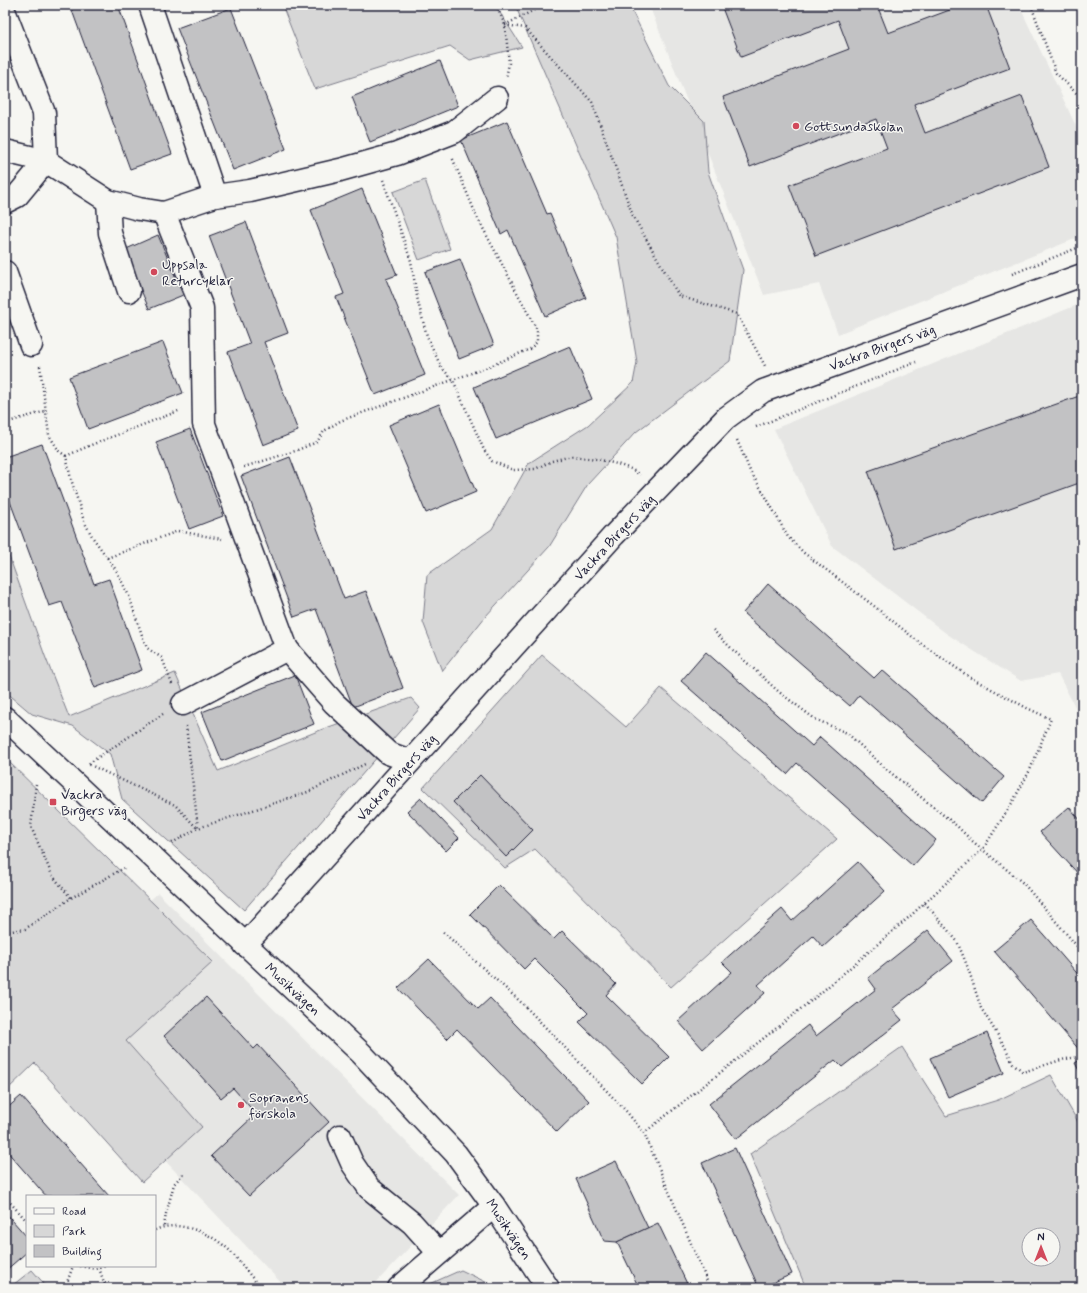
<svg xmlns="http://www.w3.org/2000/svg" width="1087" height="1293" viewBox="0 0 1087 1293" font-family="Mynerve,sans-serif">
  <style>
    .built { fill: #e6e6e4 }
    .green { fill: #d7d7d7; stroke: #7c7c89; fill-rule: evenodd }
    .building { fill: #c2c2c4; stroke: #22223b }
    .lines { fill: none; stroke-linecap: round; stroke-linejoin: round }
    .minor-casing { stroke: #22223b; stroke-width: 25 }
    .path { stroke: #22223b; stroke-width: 2.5; stroke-dasharray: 1 3; stroke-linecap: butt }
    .minor { stroke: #f6f6f2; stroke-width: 22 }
    .poi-dot { fill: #d1495b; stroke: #f6f6f2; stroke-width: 1.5 }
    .labels { text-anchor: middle; stroke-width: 3; stroke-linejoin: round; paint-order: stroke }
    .poi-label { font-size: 14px; fill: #22223b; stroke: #f6f6f2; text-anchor: start }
    .street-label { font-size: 14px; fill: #22223b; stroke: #f6f6f2 }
  </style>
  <rect width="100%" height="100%" fill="#f6f6f2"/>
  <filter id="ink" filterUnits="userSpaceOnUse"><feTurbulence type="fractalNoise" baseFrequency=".025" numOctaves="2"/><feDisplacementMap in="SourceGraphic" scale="8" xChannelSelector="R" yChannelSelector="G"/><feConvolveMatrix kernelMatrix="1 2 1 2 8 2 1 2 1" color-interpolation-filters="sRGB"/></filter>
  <g filter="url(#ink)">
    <g class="built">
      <polygon points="649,5 1019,5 1082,139 1082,236 838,334 819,284 764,295"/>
      <polygon points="1082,303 1082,720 1058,674 1021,681 947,634 832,546 774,429"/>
      <polygon points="158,893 459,1195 371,1288 286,1288 26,1014"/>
    </g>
    <g class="green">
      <polygon points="282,5 495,5 522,47 470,60 450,46 315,89"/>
      <polygon points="515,5 629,5 669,86 704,121 708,172 743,270 730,361 636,432 588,484 549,547 485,617 442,671 423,622 427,575 492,529 529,463 588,425 633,383 637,362 616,237"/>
      <polygon points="425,180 450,249 419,260 393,192"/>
      <polygon points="5,545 45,656 69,717 175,673 218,771 323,729 411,698 420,708 244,910 122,799 110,754 73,726 32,714 5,691"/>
      <polygon points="542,655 626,727 661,688 837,839 671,987 535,849 505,868 423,788"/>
      <polygon points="5,758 213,962 126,1041 202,1127 142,1182 35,1063 5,1092"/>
      <path d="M902 1047 946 1116 998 1100 1051 1075 1082 1129V1288H806L750 1154ZM1029 1235H1053V1259H1029Z"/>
      <polygon points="32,1270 46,1286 46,1288 9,1288"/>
      <polygon points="461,1270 498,1288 421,1288"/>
    </g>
    <g class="building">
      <polygon points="70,5 118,5 172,154 130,169"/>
      <polygon points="721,5 877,5 888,33 963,5 986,5 1010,68 914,104 925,133 1022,96 1049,167 816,256 789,185 887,148 876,119 750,167 723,97 849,49 838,20 741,57"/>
      <polygon points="231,8 286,149 233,170 177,28"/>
      <polygon points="440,61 458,106 370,142 352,97"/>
      <polygon points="507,121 547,214 550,213 586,298 545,316 508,230 501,234 461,140"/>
      <polygon points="362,189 397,275 386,279 425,375 375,395 336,297 344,294 311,210"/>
      <polygon points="246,222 288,333 264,342 298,431 263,445 228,352 250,344 209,236"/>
      <polygon points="158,235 183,295 149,309 124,250"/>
      <polygon points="460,259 494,345 459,359 425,272"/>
      <polygon points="163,342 183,393 88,429 69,377"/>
      <polygon points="570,346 592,399 496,439 474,387"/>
      <polygon points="1082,395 1082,482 896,549 868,471"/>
      <polygon points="439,404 476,492 426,513 389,425"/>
      <polygon points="190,429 223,516 189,529 156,442"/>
      <polygon points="42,444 94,584 109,579 142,670 95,688 62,602 49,606 5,488 5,457"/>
      <polygon points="290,457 344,599 366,591 403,688 353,707 316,609 294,617 241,476"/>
      <polygon points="768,584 874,678 882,670 1004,777 982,803 859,695 850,706 743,613"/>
      <polygon points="706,652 812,746 820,737 936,840 913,866 797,763 787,774 681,681"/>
      <polygon points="295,675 314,724 222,761 202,712"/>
      <polygon points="480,775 533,830 506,857 453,802"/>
      <polygon points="421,798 459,838 446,851 407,811"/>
      <polygon points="1069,807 1082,822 1082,878 1040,832"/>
      <polygon points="858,862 885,891 823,947 813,936 758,985 765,993 703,1049 678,1021 732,972 722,962 782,909 792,921"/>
      <polygon points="499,885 554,939 562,931 616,984 606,995 669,1057 642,1084 579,1022 588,1013 534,959 524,969 470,914"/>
      <polygon points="1031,920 1082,979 1082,1053 994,951"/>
      <polygon points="928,930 953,961 892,1009 902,1020 842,1067 835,1060 736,1139 709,1104 808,1025 816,1036 876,989 868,978"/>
      <polygon points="429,959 478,1009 490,998 589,1101 557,1132 457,1029 447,1039 398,988"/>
      <polygon points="206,997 254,1049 258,1045 329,1122 249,1196 211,1156 256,1114 233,1088 221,1098 164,1036"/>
      <polygon points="987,1033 1004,1073 948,1097 930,1058"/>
      <polygon points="1082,1059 1082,1076 1075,1063"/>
      <polygon points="21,1096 109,1196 46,1196 5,1149 5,1110"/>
      <polygon points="735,1148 792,1274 761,1288 759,1288 702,1163"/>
      <polygon points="616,1161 648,1228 617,1242 604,1241 576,1179"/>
      <polygon points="5,1212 27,1237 27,1252 5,1271"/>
      <polygon points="658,1223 689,1288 639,1288 617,1242"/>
    </g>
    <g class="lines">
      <defs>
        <g id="minor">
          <polyline points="150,5 215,196"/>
          <polyline points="5,13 44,113 46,161"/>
          <polyline points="5,151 46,161 108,201 139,209 164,213"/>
          <polyline points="108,201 110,233 129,291"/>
          <polyline points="5,202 17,196 46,161"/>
          <polyline points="5,272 31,345"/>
          <polyline points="287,649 334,703 388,753 410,761"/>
          <polyline points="183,704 287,649 204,424 202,308 164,213 215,196 250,191 340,170 397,154 454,132 497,98"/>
          <polyline points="5,718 361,1053 456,1154 494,1206 548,1288"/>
          <polyline points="245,945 614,535 726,418 763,391 1082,275"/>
          <polyline points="340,1136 352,1163 369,1188 412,1223 439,1253"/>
          <polyline points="399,1288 494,1206"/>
        </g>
      </defs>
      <use href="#minor" class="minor-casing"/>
      <g class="path">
        <polyline points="496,5 505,25 509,63 506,78"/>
        <polyline points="1031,5 1056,73 1082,99"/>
        <polyline points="32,6 34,5"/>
        <polyline points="505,25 525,28 592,102 633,216 679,296 737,314 765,366"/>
        <polyline points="505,25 544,5"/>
        <polyline points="383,180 411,261 418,302 427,336 441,367 453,380 484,450 492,461 513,470 535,469 552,461 572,456 597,459 617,464 631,469 640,475"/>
        <polyline points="1012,274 1082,246"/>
        <polyline points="40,366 49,435 59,451 66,456"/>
        <polyline points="5,423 46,411"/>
        <polyline points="756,427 916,362"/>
        <polyline points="244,467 295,451 317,442 324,431 340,421 488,367 530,349 537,342 537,330 477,217 452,157"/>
        <polyline points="107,558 178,531 222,539"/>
        <polyline points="713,630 733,650 779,692 815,719 847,733 886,769 957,826 971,840 1023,883 1082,952"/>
        <polyline points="172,684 162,658 147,648 143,638 129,596 116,570 93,538 84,521 71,479 66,456 91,445 181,410"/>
        <polyline points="163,714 88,764 175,805 197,828"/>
        <polyline points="186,726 198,828"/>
        <polyline points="36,784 31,827 52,875 71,898"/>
        <polyline points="172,843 198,828 308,792 367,763"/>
        <polyline points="925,903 957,941 968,968 981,1008 1004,1045 1013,1063 1023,1072 1061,1060 1082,1056"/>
        <polyline points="5,932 25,929 71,898 124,868"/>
        <polyline points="443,932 523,1004 626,1111 644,1133"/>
        <polyline points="5,1197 27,1221"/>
        <polyline points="164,1226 166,1214 174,1184 183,1174"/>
        <path d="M155 1230C179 1219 211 1233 229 1250 240 1261 250 1276 261 1288"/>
        <polyline points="80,1266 95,1269 106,1266"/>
        <polyline points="99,1268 106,1288"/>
        <polyline points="65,1288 73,1266"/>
        <polyline points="710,1288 644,1133 817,996 907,919 983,849 1012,803 1030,770 1051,719 1027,708 971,678 920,643 874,606 804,553 788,537 766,497 750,471 737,440"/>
      </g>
      <use href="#minor" class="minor"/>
    </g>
  </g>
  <g class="poi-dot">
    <circle cx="796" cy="126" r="4"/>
    <circle cx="154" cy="272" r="4"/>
    <rect x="49" y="798" width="8" height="8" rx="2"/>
    <circle cx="241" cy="1105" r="4"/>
  </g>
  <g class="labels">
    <g class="poi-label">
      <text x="804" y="131">Gottsundaskolan</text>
      <text x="162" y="269">Uppsala<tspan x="162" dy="16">Returcyklar</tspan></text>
      <text x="61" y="799">Vackra<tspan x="61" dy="16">Birgers väg</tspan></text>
      <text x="249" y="1102">Sopranens<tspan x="249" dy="16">förskola</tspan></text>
    </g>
    <g class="street-label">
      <text transform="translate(882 347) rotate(-20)" y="5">Vackra Birgers väg</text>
      <text transform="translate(614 537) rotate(-47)" y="5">Vackra Birgers väg</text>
      <text transform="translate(396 777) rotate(-48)" y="5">Vackra Birgers väg</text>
      <text transform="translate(293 989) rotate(43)" y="5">Musikvägen</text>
      <text transform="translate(509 1229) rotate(56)" y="5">Musikvägen</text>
    </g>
  </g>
  <rect width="1087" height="1293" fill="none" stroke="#f6f6f2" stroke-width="20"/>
  <rect x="10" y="10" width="1067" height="1273" fill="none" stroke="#22223b" stroke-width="1.5" filter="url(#ink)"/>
  <rect x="26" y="1195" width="130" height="72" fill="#f6f6f2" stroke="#a1a1a9"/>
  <rect x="34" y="1208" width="20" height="6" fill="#f6f6f2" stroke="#a1a1a9"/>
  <text x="62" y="1215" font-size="12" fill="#22223b">Road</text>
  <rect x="34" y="1225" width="20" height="12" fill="#d7d7d7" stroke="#a1a1a9"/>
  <text x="62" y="1235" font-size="12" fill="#22223b">Park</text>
  <rect x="34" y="1245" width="20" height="12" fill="#c2c2c4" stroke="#a1a1a9"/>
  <text x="62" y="1255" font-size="12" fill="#22223b">Building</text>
  <g transform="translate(1041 1247)"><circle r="19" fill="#f6f6f2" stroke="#a1a1a9"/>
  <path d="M0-3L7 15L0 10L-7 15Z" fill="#d1495b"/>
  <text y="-6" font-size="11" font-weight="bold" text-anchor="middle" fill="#22223b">N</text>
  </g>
</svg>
